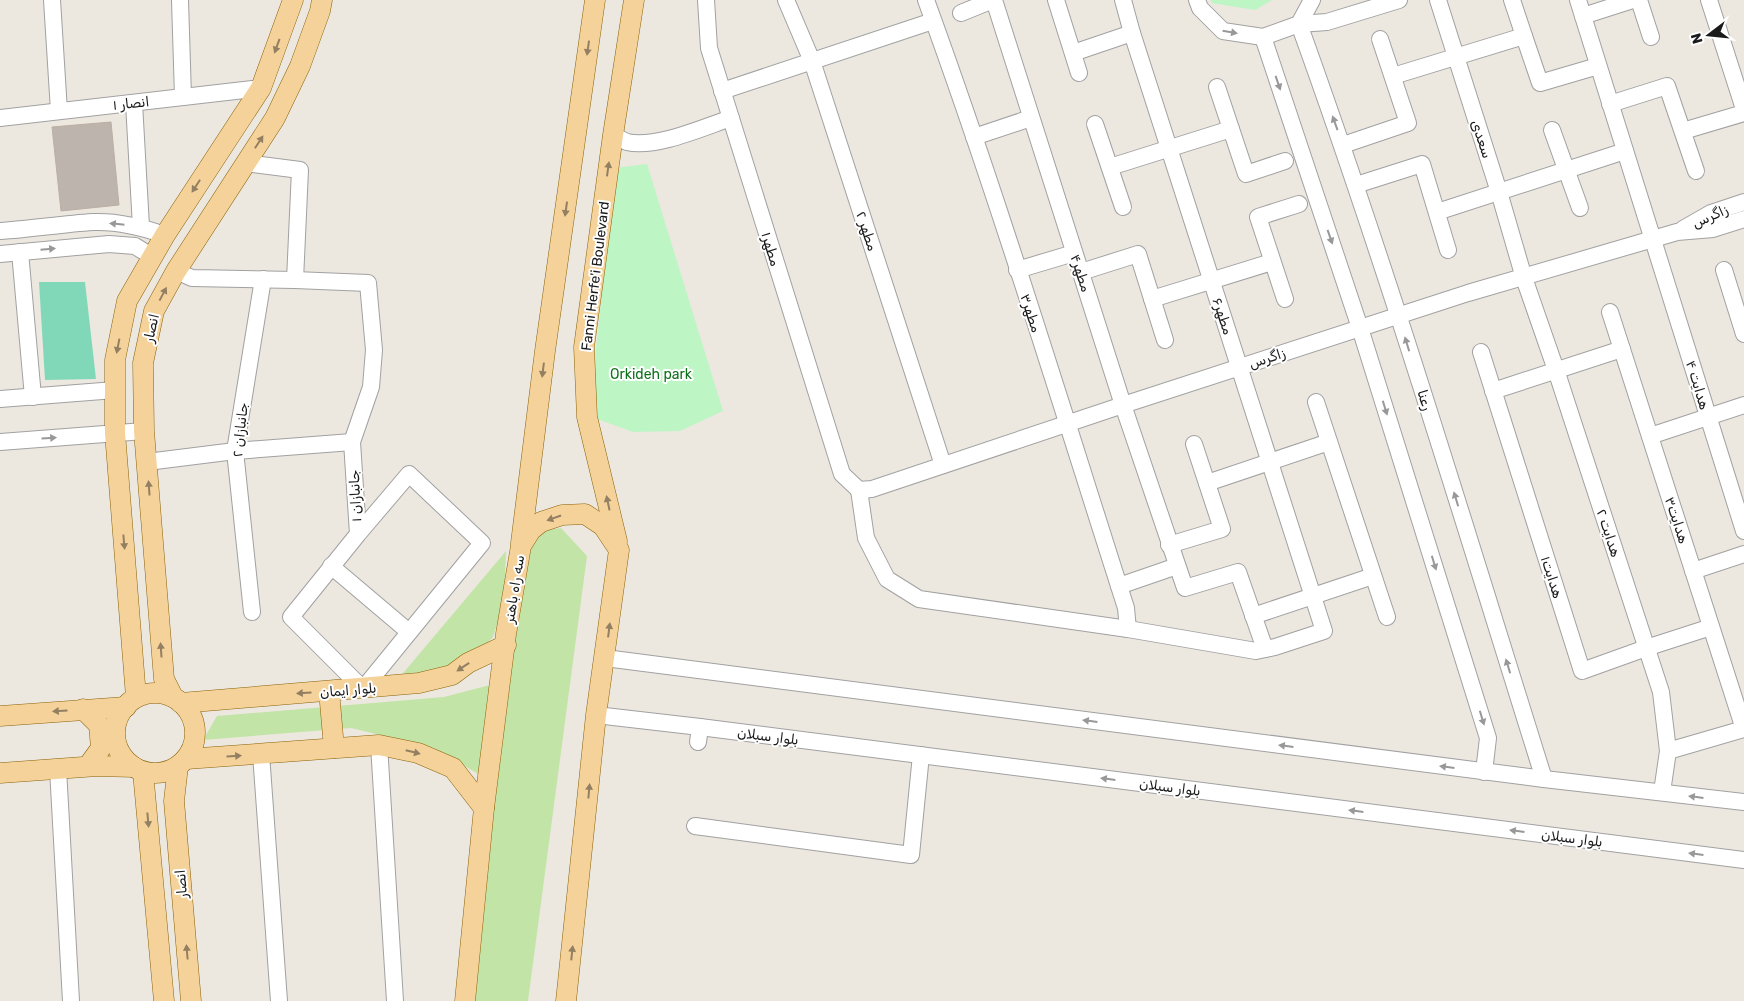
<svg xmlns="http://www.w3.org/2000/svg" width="1744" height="1001" viewBox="0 0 1744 1001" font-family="Rubik,Cairo,sans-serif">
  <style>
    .grass { fill: #c3e4a7 }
    .park { fill: #bdf5c4 }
    .pitch { fill: #81d8b9 }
    .building { fill: #bcb4ad; stroke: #bcafa4 }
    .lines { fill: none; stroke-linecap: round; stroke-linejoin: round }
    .minor-casing { stroke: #a1a1a1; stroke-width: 18 }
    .major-casing { stroke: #896308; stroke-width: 21 }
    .minor { stroke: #fff; stroke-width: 16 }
    .major { stroke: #f6d29b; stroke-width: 20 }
    .oneway { fill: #989898 }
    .oneway2 { fill: #937f61 }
    .labels { text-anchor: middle; stroke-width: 4; stroke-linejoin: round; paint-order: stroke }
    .street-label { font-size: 14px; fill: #1a1a1a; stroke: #fff }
    .park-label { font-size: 14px; fill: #10711c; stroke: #fff }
  </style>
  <rect width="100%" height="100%" fill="#ece8e0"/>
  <g class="grass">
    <polygon points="561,528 587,556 528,1001 469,1001 527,548 541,531"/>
    <polygon points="506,551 504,602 493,637 475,656 451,670 399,678"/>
    <polygon points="490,685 480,775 434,748 351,728 203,740 217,716 444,697"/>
  </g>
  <g class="park">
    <polygon points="1211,0 1272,0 1255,10 1212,3"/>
    <polygon points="647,164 723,411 680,431 633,432 589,416 615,168"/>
  </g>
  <polygon class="pitch" points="39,282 85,282 96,379 45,380"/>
  <polygon class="building" points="111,122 119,205 61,211 52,127"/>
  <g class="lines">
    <defs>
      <g id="minor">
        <polyline points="52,0 59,111"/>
        <polyline points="180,0 183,97"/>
        <polyline points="706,0 709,48 842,474 859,490"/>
        <polyline points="786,0 812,61 943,465"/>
        <path d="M926 0C999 200 1061 405 1126 608L1128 629"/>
        <polyline points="994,0 1123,405 1185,588 1238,572 1265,649"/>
        <polyline points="1056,0 1079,73"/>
        <polyline points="1197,0 1200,8 1223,31 1263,37 1299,24 1327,22 1399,0"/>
        <polyline points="1438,0 1499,192 1524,278 1556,370 1661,692 1668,751 1662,792"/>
        <polyline points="1578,0 1744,531"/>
        <polyline points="1639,0 1651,37"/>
        <polyline points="1709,0 1744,109"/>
        <polyline points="961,13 993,0"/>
        <polyline points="1583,16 1633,0"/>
        <path d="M1299 24C1389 273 1465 527 1544 779"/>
        <polyline points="1299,24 1312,0"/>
        <polyline points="1524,36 1540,83 1598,66"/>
        <polyline points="1263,37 1360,328 1488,738 1484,772"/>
        <polyline points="1073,53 1132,33"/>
        <polyline points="1393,76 1524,36 1512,0"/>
        <polyline points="1217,87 1246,174 1285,161"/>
        <polyline points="722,91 933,21"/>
        <polyline points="134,103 141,227"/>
        <polyline points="1610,104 1667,86 1696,171"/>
        <polyline points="0,118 261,88"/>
        <polyline points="1095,124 1123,207"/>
        <polyline points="1552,130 1580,208"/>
        <polyline points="1683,131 1744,113"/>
        <path d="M613 135C617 137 622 140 627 142 655 149 704 127 731 118"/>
        <polyline points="974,137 1031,118"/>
        <polyline points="1343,145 1408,123 1380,39"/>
        <polyline points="245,163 300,170 295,280"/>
        <polyline points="1110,167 1231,129"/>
        <polyline points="1356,185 1422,164 1448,250"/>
        <polyline points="1437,212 1625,151"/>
        <polyline points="1683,229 1711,213 1744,202"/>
        <path d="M0 231C31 229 62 224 93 222 116 221 142 227 165 235"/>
        <polyline points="20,252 33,397"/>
        <polyline points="0,254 109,244 135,246 151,256"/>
        <polyline points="1017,270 1074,253"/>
        <polyline points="1724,270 1744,334"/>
        <polyline points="176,271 192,278 295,280 368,283 374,350 371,387 352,442 358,534 291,617 363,689 482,543 409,474 358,534"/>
        <polyline points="1081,272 1138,254 1165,340"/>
        <polyline points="1152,299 1272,262"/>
        <polyline points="1285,299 1258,217 1299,204"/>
        <polyline points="1610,312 1744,729"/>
        <polyline points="1481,352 1582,671 1646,648 1711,627"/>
        <polyline points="1493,391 1622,349"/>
        <polyline points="0,399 115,390"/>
        <polyline points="1316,402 1387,617"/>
        <polyline points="1650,436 1744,405"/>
        <polyline points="0,442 144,431"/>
        <polyline points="147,462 235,451 352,442"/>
        <polyline points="1207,483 1329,442"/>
        <polyline points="859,490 866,538 887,579 919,599 1128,629 1256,651 1275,647 1324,631 1132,33 1123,0"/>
        <polyline points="859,490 872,489 1123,405 1468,293 1677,232 1713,229 1744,219"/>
        <polyline points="1169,545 1222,529 1194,444"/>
        <polyline points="331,566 409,632"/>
        <polyline points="1693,571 1744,554"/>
        <polyline points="1119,586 1177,566"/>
        <polyline points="252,612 235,451 263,279"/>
        <polyline points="1253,616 1373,576"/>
        <polyline points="605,658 1544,779 1744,802"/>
        <polyline points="596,715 700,727 1744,860"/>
        <polyline points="698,742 700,727"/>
        <polyline points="379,745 395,1001"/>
        <polyline points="1668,751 1744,729"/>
        <polyline points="261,754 279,1001"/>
        <polyline points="58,769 71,1001"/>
        <polyline points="695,826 911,855 921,755"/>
      </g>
      <g id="major">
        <polyline points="617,541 587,417 584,347 613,135 634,0"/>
        <polyline points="521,543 545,351 595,0"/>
        <polyline points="329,691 334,748"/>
        <circle cx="155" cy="733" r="40"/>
        <polyline points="136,697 115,433 115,360 127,301 165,235 261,88 293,0"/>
        <polyline points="173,697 164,679 144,431 143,363 154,311 176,271 275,118 300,66 320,11 322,0"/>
        <polyline points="181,703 419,683 452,675 468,663 506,645"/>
        <polyline points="83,709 99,725 101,748 88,766"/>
        <polyline points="0,716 126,707"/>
        <polyline points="186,759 379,745 418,753 453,768 484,808"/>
        <polyline points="178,766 174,801 191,1001"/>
        <polyline points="143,772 164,1001"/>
        <polyline points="0,773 97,766 134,767"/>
        <polyline points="465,1001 484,808 506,634 521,546 531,530 541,522 562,515 585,514 603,526 619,550 596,715 566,1001"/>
      </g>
    </defs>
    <use href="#minor" class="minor-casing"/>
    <use href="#major" class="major-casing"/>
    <use href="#minor" class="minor"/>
    <use href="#major" class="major"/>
  </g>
  <defs><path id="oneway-solid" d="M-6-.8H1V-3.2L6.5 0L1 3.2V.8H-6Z" transform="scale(1.25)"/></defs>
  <g class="oneway">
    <use href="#oneway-solid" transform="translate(1230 32) rotate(10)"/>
    <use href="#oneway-solid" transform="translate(1278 83) rotate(71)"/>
    <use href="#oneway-solid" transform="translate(1335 123) rotate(-110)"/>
    <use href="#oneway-solid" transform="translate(117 224) rotate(-174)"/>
    <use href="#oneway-solid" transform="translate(1330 237) rotate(71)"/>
    <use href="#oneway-solid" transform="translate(48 249) rotate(-5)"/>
    <use href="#oneway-solid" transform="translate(1407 344) rotate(-107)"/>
    <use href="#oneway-solid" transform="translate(1385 408) rotate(73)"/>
    <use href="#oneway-solid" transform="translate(49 438) rotate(-4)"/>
    <use href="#oneway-solid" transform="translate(1456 499) rotate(-107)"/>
    <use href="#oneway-solid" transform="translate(1434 563) rotate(73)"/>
    <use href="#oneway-solid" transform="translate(1508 666) rotate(-107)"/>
    <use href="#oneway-solid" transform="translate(1482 718) rotate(73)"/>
    <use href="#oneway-solid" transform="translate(1090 721) rotate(-173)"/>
    <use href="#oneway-solid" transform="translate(1286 746) rotate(-173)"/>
    <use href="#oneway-solid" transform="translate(1447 767) rotate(-173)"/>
    <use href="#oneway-solid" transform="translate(1108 779) rotate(-173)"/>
    <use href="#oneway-solid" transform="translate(1696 797) rotate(-173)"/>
    <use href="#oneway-solid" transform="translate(1356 811) rotate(-173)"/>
    <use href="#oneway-solid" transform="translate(1517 831) rotate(-173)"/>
    <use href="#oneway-solid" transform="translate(1696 854) rotate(-173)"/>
  </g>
  <g class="oneway2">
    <use href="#oneway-solid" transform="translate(277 46) rotate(110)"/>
    <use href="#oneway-solid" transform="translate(588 48) rotate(98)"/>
    <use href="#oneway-solid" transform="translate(259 142) rotate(-57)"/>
    <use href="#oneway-solid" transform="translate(608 169) rotate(-82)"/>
    <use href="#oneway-solid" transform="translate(196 186) rotate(123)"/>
    <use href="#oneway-solid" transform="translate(566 209) rotate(98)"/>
    <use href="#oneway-solid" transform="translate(163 294) rotate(-62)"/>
    <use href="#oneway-solid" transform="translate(118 346) rotate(101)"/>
    <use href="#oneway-solid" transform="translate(543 370) rotate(97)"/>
    <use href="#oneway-solid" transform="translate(149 488) rotate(-94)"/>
    <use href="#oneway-solid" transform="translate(608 503) rotate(-102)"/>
    <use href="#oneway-solid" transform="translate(554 518) rotate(161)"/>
    <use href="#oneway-solid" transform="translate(124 542) rotate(85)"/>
    <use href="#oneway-solid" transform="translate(609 630) rotate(-83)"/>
    <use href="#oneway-solid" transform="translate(161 650) rotate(-94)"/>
    <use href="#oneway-solid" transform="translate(463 667) rotate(146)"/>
    <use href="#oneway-solid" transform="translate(304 693) rotate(176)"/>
    <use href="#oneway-solid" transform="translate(60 711) rotate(176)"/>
    <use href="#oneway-solid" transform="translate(413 752) rotate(14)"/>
    <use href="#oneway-solid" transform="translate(234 756) rotate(-4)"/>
    <use href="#oneway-solid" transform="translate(589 791) rotate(-85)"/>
    <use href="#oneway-solid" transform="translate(148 820) rotate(85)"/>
    <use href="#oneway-solid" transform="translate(187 952) rotate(-95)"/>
    <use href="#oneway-solid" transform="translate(572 953) rotate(-84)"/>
  </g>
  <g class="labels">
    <g class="street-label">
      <text transform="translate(131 103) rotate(-6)" y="5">انصار ۱</text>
      <text transform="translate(1482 139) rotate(72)" y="5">سعدی</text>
      <text transform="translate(1710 216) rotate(-24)" y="5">زاگرس</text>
      <text transform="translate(867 231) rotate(72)" y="5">مطهر ۲</text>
      <text transform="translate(771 249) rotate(73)" y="5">مطهر۱</text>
      <text transform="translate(1081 273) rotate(72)" y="5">مطهر۴</text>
      <text transform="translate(595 276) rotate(-83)" y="5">Fanni Herfe'i Boulevard</text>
      <text transform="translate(1031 313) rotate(72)" y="5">مطهر۳</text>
      <text transform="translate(1223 316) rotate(72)" y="5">مطهر۶</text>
      <text transform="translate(151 328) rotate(-77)" y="5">انصار</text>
      <text transform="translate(1267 358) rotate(-18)" y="5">زاگرس</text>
      <text transform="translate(1698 385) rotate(73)" y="5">هدایت ۴</text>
      <text transform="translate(1425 400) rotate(73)" y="5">رعنا</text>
      <text transform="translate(240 430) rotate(-84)" y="5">جانبازان ۲</text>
      <text transform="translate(355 496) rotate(-93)" y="5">جانبازان ۱</text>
      <text transform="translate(1677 520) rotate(72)" y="5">هدایت۳</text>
      <text transform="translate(1609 533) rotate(72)" y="5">هدایت ۲</text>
      <text transform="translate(1552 577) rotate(72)" y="5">هدایت۱</text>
      <text transform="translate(514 589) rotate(-81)" y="5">سه راه باهنر</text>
      <text transform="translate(348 690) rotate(-5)" y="5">بلوار ایمان</text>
      <text transform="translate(768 736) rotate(7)" y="5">بلوار سبلان</text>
      <text transform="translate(1170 787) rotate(7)" y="5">بلوار سبلان</text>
      <text transform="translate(1572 838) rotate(7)" y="5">بلوار سبلان</text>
      <text transform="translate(181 884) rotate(-95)" y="5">انصار</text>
    </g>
    <g class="park-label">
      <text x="651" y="379">Orkideh park</text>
    </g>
  </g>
  <g transform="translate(1709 35) rotate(254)" stroke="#ffffff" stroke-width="4" paint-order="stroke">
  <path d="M0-4L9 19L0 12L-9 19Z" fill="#1a1a1a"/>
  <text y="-8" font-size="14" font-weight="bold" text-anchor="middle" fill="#1a1a1a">N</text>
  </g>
</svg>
